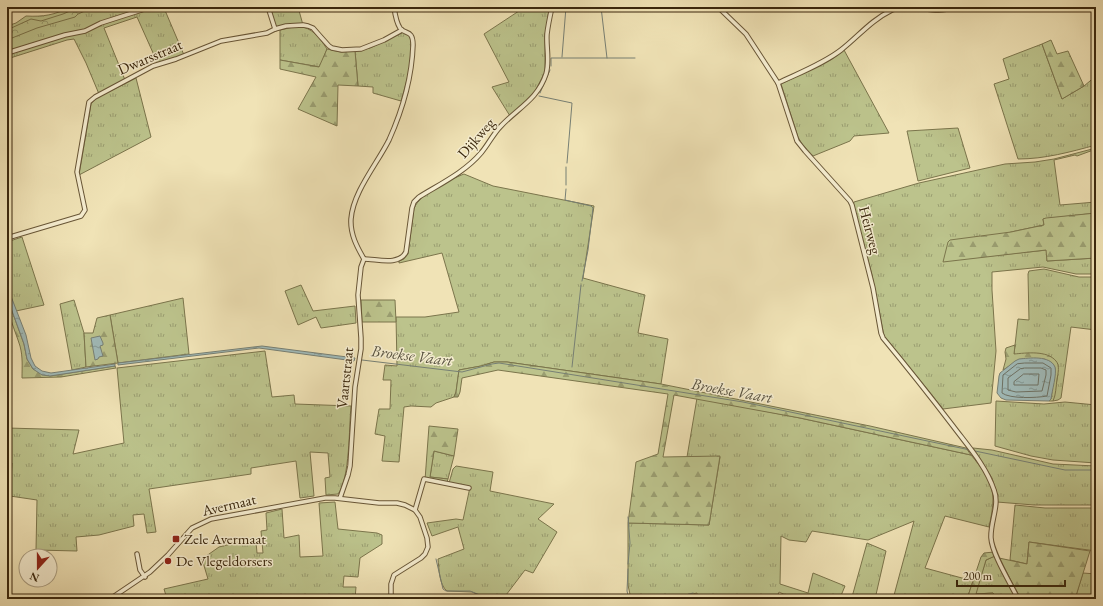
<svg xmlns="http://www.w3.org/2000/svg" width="1103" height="606" viewBox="0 0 1103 606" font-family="'EB Garamond',serif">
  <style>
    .grass { fill: url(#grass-tufts); stroke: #7b754c }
    .forest { fill: url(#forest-firs); stroke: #7b754c }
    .park { fill: url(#park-crowns); stroke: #7b754c }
    .water { fill: url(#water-ripples); stroke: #778075 }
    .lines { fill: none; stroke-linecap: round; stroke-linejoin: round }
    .shore { stroke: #6d7164; stroke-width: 1 }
    .stream { stroke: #778075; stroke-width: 1 }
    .minor-casing { stroke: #685637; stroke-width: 5.5 }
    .minor { stroke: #f5edd0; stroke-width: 3.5 }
    .poi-dot { fill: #8f2418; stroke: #f5edd0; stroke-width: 1.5 }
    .labels { text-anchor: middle; stroke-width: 3; stroke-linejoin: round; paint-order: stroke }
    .street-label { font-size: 15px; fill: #3a270d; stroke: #f5edd0 }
    .poi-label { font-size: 15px; fill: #3a270d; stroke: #f5edd0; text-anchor: start }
    .water-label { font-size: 16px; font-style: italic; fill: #595341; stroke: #f5edd0 }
  </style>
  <defs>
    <pattern id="grass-tufts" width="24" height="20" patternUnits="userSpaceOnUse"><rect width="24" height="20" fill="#bcc38c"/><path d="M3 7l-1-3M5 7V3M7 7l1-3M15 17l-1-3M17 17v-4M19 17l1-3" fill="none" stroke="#9a9e71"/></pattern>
    <pattern id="forest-firs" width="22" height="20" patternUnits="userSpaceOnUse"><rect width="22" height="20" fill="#bcc38c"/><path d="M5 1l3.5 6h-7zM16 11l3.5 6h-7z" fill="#9a9e71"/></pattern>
    <pattern id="park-crowns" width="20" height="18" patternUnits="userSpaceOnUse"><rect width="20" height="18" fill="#bcc38c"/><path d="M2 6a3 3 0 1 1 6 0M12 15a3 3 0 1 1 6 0" fill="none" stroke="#9a9e71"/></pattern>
    <pattern id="water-ripples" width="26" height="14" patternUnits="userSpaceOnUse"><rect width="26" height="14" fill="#a0bbba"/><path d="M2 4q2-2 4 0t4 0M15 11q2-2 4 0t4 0" fill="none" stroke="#839896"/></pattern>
  </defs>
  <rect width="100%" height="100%" fill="#f0e3b6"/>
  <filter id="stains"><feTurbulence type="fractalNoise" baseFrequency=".005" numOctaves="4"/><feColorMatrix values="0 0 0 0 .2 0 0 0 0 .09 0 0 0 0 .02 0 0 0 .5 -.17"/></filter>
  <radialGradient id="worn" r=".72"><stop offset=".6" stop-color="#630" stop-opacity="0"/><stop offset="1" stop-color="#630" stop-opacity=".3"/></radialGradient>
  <g class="grass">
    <path d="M70 7H167L164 8 184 55 158 64 137 17 104 28 125 80 99 94 86 63 74 39 67 40 7 59V26L16 23 26 16C43 17 55 15 70 7Z"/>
    <polygon points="268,7 298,7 303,25 275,29"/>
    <polygon points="525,7 550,7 545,35 545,72 534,93 527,101 510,116 492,87 509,82 484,34"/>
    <path d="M298 26C313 28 319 37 327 49L320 67 280 60V30Z"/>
    <path d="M404 32 408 33C417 48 406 84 401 101L373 93V87L358 86 355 51 370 48Z"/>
    <path d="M1042 44 1062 99 1084 86 1096 76V145C1070 152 1045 159 1018 159L994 84 1009 79 1003 59Z"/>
    <polygon points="844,50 889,133 854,136 850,141 813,156 802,144 798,137 781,84 832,59"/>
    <polygon points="136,78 151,137 79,175 91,104 96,98"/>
    <polygon points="958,128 970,168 918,181 907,131"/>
    <polygon points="1096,148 1096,149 1077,156 1075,155 1054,160 1060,205 1096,202 1096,213 1043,219 1044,225 1011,232 943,261 1047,250 1047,261 1096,258 1096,274 1076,274 1043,267 992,272 992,290 996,351 991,403 943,409 928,390 884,336 872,275 853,204 854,202 919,183 1005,164 1035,162 1054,159"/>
    <path d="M464 174 493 186 594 206 583 278 645 295 638 333 668 339 661 384 507 362H494L481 366 459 370 456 392 454 397 436 403 431 407 411 406 404 407 399 462 382 461 385 436 375 434 379 409H390L391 380H383L385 365 397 366 396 317H425L459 312 442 253 399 263V261L404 259 408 254 414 208C421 193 449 180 464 174Z"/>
    <polygon points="22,237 44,305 16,311 7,286 7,242"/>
    <polygon points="1044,269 1079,277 1096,277 1096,330 1071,327 1061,398 1058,400 1053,401 1058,374 1014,354 1018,319 1029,320 1028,274 1029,271"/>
    <polygon points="301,285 313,311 355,306 356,323 321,328 316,317 298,325 285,291"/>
    <polygon points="183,298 189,354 118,363 110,315"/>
    <polygon points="74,300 84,333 86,367 72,370 60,304"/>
    <path d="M265 351 272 397 294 395 295 404 351 406C349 426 350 479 338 494L326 495 325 478 330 477 328 453 310 452 314 496 300 498 296 461 251 468V474L149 489 156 532 147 533 144 514 133 515 134 526 99 535 76 537 77 551 36 550 37 500 10 496 12 463H7V428L79 430 73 454 124 443 117 368Z"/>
    <path d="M697 398 800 418 971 455C981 467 993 482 993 499 993 508 991 518 989 527L945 516 925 568 973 581 967 599H893L914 521 868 540 812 531 806 542 789 540 781 536 780 584 808 593 813 573 845 586 840 598 852 597 867 543 886 551 875 599H794L779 592 776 599H697V593L672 599H631L628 585V523L709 525 720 457H687Z"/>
    <polygon points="996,401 1044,404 1065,402 1096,405 1096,463 1053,460 1031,456 995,446"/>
    <polygon points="973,448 992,450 1053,464 1096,466 1096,505 1034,505 997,502 997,494 992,478"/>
    <polygon points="434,451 454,456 448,479 430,477"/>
    <path d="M456 466 493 472 490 491 554 504 538 519 557 532 533 573 525 570 503 599H488L472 592 447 591C439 585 439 568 438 559L464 549 458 527 432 536 427 523 456 519 463 520 470 487 449 483 453 469Z"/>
    <polygon points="335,502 338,529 377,533 382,535 382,544 360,558 358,577 344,576 343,587 356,587 355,599 167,599 164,589 208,579 202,559 219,547 239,542 240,544 256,542 257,553 263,553 261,531 267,530 266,513 282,509 284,538 299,535 300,557 323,556 319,503"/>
    <polygon points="1015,505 1045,508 1096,508 1096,551 1029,542 1027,564 1010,560"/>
    <polygon points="995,556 1016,599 997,599 993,593 975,594 986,560"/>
    <polygon points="1083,573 1096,574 1096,599 1075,599"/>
  </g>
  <g class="forest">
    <polygon points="1051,40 1057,54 1068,51 1084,86 1062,99 1042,44"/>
    <polygon points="327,49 341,52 355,51 358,86 338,85 337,126 298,109 316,77 280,69 280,60 319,67"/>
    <polygon points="1096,213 1096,258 1047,261 1046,250 943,262 948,242 950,240 1011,232 1044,225 1043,219 1046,218"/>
    <path d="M7 297 24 344 27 359 33 369 50 376 115 366 116 368 61 377 22 378C22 367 23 357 20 346 15 330 7 314 7 297Z"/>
    <polygon points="361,300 395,300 396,322 362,322"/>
    <polygon points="110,315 118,363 86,367 84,333 93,333 97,318"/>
    <path d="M1015 345 1014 354C1026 353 1047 350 1056 361 1060 365 1058 374 1057 379 1056 386 1056 395 1053 401H1049L1051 399 1055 368 1052 363 1044 359 1011 365 1003 370 1006 359 1005 352 1006 348Z"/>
    <polygon points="494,362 507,362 661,384 870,426 966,448 971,455 800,418 674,395 663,457 720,456 709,525 628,523 636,462 658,454 668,394 498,370 462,378 460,392 458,397 454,397 456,392 459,370 481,366"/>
    <polygon points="429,426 458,429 454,456 434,451 430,477 448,479 447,482 425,480"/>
    <polygon points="1029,542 1090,551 1075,599 1021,599 999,558 1027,564"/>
    <polygon points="994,552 995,556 986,560 976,594 993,593 997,599 967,599 981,557 984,553"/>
  </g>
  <polygon class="park" points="73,7 83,7 85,11 78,14 75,17 37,28 7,40 7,30 31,19 41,21 63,14 70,11"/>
  <g class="water">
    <polygon points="7,286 26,335 31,358 35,366 42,371 51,373 115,364 115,366 50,376 42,375 33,369 27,359 24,344 7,297"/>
    <polygon points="100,336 103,343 103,345 100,346 103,356 99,357 98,359 95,360 91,338"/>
    <polygon points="262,346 355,358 354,361 259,348 118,365 118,363"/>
    <path d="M1019 359C1029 358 1050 355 1055 367 1057 374 1052 391 1051 399L1049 401 1006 400 1001 398 997 393 999 376 1000 373 1015 361Z"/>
  </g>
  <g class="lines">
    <g class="shore">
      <path d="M1025 363H1043L1051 368V375L1047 396C1036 398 1010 399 1002 393L1003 375 1017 364Z"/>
      <polygon points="1025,368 1041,368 1046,370 1046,375 1042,391 1016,392 1008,390 1008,378 1020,369"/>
      <polygon points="1024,374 1039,374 1038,385 1014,385 1014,382"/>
    </g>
    <g class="stream">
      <polyline points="601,7 607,58"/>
      <polyline points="562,57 566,7"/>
      <polyline points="551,66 551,58 635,58"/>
      <polyline points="540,93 550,70"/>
      <polyline points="539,96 572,103 567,163"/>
      <polyline points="566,185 566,167"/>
      <polyline points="566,189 565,200 591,206 593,208 588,250 582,281"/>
      <polyline points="362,360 462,372 492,364 499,363 743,402 970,450"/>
      <polyline points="572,367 581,285"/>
      <polyline points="975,451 1065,470 1096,470"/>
      <polyline points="628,517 630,543 628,564"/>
      <polyline points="436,559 443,589 446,591 470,591 490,599"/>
      <polyline points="628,569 627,591 629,599"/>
      <polyline points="671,599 693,593"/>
    </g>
    <defs>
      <g id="minor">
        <polyline points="268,7 275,29"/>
        <path d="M718 7 746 34 778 83 797 141 805 151 850 201 852 205 873 288 881 333 883 338C907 367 930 396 953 426 968 446 986 466 994 490 1000 505 990 522 991 538 992 554 1011 584 1018 599"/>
        <polyline points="7,53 65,35 85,31 101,23 151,7"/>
        <path d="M778 83C799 73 823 64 841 50 860 35 870 21 892 10 912 1 934 16 953 7"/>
        <polyline points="7,238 81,216 85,210 77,172 89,102 95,97 153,66 176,59 221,41 267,33 275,29 286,26 303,25 308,26 313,28 320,36 329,46 332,48 342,50 361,49 384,40 402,30"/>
        <path d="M364 259C377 259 399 266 406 252L412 208 414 202 419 197C440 184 465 172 481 153 488 145 493 134 501 126 518 108 538 99 546 74 550 61 546 47 547 34 548 25 550 16 552 7"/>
        <path d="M364 259C357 247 350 234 351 219 353 192 377 164 389 140 402 111 412 77 413 45 413 29 405 35 400 28 396 22 395 14 394 7"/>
        <polyline points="340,498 348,475 350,466 355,387 361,349 361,338 358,295 361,267 364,259"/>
        <polyline points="415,510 424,479 469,488"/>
        <polyline points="137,554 140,570 145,577"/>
        <polyline points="110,599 150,572 168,555 192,528 211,519 325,498 335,498 379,503 397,503 405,505 415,510 420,517 427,538 428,547 425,554 421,558 394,575 391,584 391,599"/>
      </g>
    </defs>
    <use href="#minor" class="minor-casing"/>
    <use href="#minor" class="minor"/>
  </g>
  <g class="poi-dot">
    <rect x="172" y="535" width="8" height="8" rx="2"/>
    <circle cx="168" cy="561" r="4"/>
  </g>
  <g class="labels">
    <g class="street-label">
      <text transform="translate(150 57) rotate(-23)" y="5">Dwarsstraat</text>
      <text transform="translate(476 138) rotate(-49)" y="5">Dijkweg</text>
      <text transform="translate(870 230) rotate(75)" y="5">Heirweg</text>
      <text transform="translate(345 378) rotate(-84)" y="5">Vaartstraat</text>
      <text transform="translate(229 505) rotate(-13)" y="5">Avermaat</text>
    </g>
    <g class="poi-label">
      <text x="184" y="544">Zele Avermaat</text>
      <text x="176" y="566">De Vlegeldorsers</text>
    </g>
    <g class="water-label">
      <text transform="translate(412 355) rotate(7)" y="6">Broekse Vaart</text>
      <text transform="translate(732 390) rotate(10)" y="6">Broekse Vaart</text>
    </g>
  </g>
  <rect width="1103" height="606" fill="none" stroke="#f0e3b6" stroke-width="24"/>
  <rect x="8" y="8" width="1087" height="590" fill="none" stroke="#3a270d" stroke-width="2"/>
  <rect x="12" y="12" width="1079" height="582" fill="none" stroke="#3a270d"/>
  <g transform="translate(38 568) rotate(201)"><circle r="19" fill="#f5edd0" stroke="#aa9e82"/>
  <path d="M0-3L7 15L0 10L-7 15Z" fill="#8f2418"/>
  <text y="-6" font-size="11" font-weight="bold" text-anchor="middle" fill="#3a270d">N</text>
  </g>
  <path d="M957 580v6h108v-6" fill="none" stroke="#3a270d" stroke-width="2"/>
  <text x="963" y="580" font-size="12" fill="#3a270d" stroke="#f5edd0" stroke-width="3" paint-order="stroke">200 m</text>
  <rect width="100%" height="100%" filter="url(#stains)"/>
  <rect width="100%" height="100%" fill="url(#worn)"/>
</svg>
